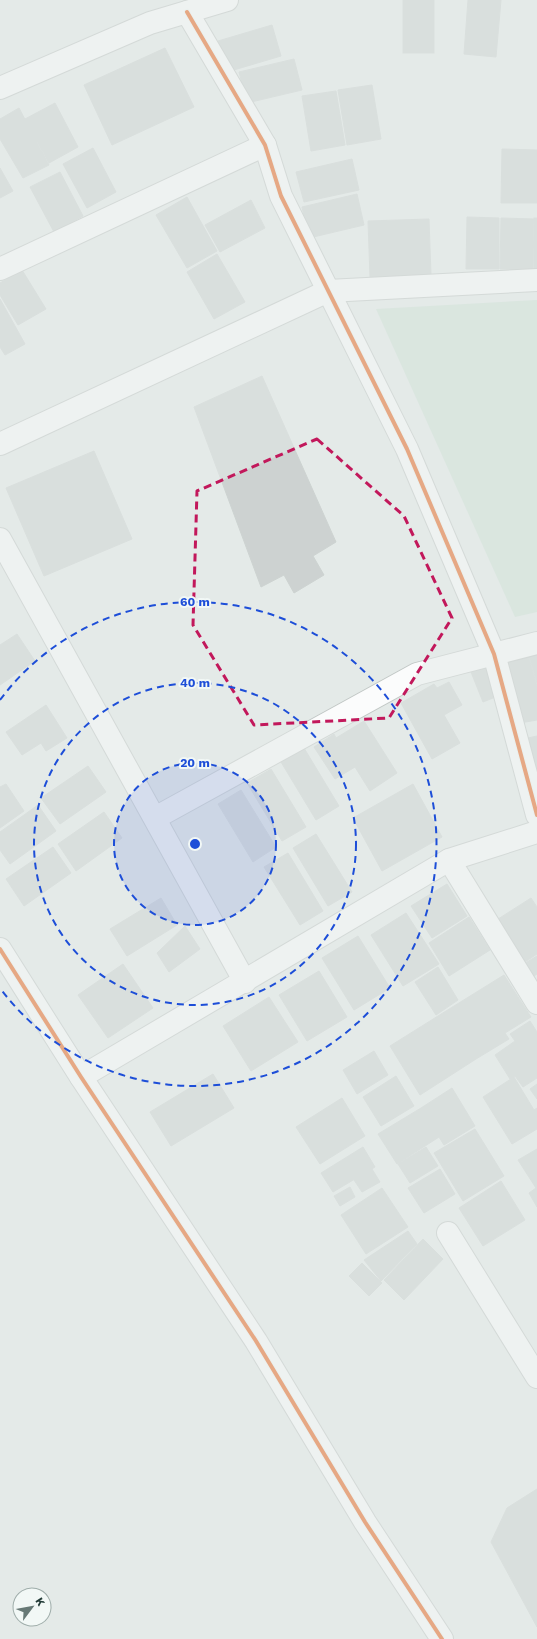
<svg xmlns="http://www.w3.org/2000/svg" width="537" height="1639" viewBox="0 0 537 1639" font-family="'Work Sans',sans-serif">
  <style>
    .green { fill: #cee2d6 }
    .building { fill: #cdd2d1; stroke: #cdd3d1 }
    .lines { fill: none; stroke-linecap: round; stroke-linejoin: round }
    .minor-casing { stroke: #c1c7c5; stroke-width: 24 }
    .tertiary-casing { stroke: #c1c7c5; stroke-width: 24 }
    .minor { stroke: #fbfcfc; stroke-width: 22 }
    .tertiary { stroke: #fbfcfc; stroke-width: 22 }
    .cycleway-casing { stroke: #f2f8f6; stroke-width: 6 }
    .cycleway { stroke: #e8590c; stroke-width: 4 }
    .marked { fill: none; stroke: #c2185b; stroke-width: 3; stroke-dasharray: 8 5; stroke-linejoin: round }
    .ring { fill: none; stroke: #1d4ed8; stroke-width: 2; stroke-dasharray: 7 5 }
    .centre { fill: #1d4ed8; stroke: #f2f8f6; stroke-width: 2 }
    .ring-label { font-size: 12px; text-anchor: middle; font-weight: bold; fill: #1d4ed8; stroke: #f2f8f6; stroke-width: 4; stroke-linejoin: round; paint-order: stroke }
  </style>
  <rect width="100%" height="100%" fill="#e4eae8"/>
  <polygon class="green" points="537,300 537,612 515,617 376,309"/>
  <g class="building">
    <rect x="403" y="0" width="31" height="53"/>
    <polygon points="468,0 501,0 496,57 464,54"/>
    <polygon points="272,25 281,56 227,72 218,41"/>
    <polygon points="165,48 194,107 112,145 84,85"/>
    <polygon points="294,59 302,90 247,103 239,72"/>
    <polygon points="372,85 381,139 347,145 338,90"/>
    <polygon points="336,91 345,145 311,151 302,96"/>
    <polygon points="55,103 78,147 49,163 25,119"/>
    <polygon points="19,108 49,165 23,178 0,139 0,119"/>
    <polygon points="93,148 116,192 87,208 63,164"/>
    <polygon points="502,149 537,150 537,203 501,203"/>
    <polygon points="352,159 359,190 304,202 296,172"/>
    <polygon points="0,168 13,191 0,198"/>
    <polygon points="60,172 83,216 54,232 30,187"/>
    <polygon points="357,194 364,225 309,238 302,207"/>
    <polygon points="187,197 217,251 187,268 156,215"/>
    <polygon points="251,200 265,228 220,252 205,225"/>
    <polygon points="467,217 499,218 499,269 466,269"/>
    <polygon points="501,218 534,219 533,270 500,269"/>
    <rect x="534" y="218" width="3" height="51"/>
    <polygon points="429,219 431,275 370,277 368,221"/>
    <polygon points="217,254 245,302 214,319 187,272"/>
    <polygon points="22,270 46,309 18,325 0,295 0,283"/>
    <polygon points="0,299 25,344 5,355 0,347"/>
    <polygon points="262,376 336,542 313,556 324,575 294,593 284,575 261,587 194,407"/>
    <polygon points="94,451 132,539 44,576 6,488"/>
    <polygon points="17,634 35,661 0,685 0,645"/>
    <polygon points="537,654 537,683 529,656"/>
    <polygon points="528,655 537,686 537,720 520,723 501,661"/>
    <polygon points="490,664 503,694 483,702 471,672"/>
    <polygon points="449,682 462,705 444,715 460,743 432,759 401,703 434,684 437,688"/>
    <polygon points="46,705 67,738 46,751 41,743 22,755 6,732"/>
    <polygon points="364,721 397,773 370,791 355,767 335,779 314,747 334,734 336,738"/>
    <polygon points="537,736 537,777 528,738"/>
    <polygon points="304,748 339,806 316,820 281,762"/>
    <polygon points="88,766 106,792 60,824 41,798"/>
    <polygon points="271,769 306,827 282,841 247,783"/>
    <polygon points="6,784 24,811 0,828 0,787"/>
    <polygon points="413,784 442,837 382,871 353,818"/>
    <polygon points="241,790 276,847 253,862 218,804"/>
    <polygon points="38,805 56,831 10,864 0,850 0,832"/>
    <polygon points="104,812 122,838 76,871 58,844"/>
    <polygon points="316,834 352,892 328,906 293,848"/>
    <polygon points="53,847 71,873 24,906 6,879"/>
    <polygon points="288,853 323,911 300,925 264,867"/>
    <polygon points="447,884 467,916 432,938 411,906"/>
    <polygon points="161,898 177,925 127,956 110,929"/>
    <polygon points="531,898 537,907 537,954 522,964 495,921"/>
    <polygon points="406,913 439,964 403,986 371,935"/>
    <polygon points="469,917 490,950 449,976 429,943"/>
    <polygon points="185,926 200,949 169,972 157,953"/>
    <polygon points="358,936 390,988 354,1010 322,958"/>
    <polygon points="537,956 537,974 531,978 522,965"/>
    <polygon points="123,964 153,1008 108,1038 78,995"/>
    <polygon points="438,967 458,1000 436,1015 415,982"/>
    <polygon points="319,971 347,1017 307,1041 279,995"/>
    <polygon points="504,975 531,1017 505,1033 509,1039 476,1059 446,1011"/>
    <polygon points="269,997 298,1042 251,1071 223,1026"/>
    <polygon points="446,1011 476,1059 420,1095 390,1046"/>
    <polygon points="530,1021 537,1032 537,1078 523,1087 515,1076 510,1079 495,1055 515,1041 510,1034"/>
    <polygon points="374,1051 388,1075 357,1094 343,1070"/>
    <polygon points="213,1074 234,1108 171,1146 150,1112"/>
    <polygon points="396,1076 414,1106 381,1126 363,1097"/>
    <polygon points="514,1077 534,1110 537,1108 537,1129 512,1144 483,1097"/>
    <polygon points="537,1084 537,1099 530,1089"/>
    <polygon points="452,1088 475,1126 444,1145 421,1108"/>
    <polygon points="342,1098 365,1136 320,1164 296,1127"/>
    <polygon points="421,1108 439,1137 397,1164 378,1134"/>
    <polygon points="475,1129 504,1176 463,1201 434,1153"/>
    <polygon points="363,1147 375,1167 333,1192 321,1173"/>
    <polygon points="426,1147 438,1166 410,1183 398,1164"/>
    <polygon points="537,1149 537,1188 536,1188 518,1160"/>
    <polygon points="372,1169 380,1182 362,1192 354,1180"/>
    <polygon points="440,1169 455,1194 424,1213 408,1188"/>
    <polygon points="501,1181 525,1220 483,1246 459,1208"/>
    <polygon points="350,1187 355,1197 340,1206 334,1196"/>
    <polygon points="382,1188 408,1227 366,1254 341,1215"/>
    <polygon points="536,1188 537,1188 537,1207 529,1193"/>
    <polygon points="408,1231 417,1244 381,1281 364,1260"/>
    <polygon points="423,1239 443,1259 404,1300 384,1280"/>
    <polygon points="362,1263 382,1283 369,1296 349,1276"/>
    <polygon points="537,1489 537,1627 491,1542 507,1508"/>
  </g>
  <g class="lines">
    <defs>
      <g id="minor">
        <polyline points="187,12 265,145 281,196 407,449 494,654 537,815"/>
        <polyline points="0,88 150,23 227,0"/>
        <polyline points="0,269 265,145"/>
        <polyline points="0,444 328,291 537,280"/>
        <polyline points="0,539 245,982"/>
        <polyline points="155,818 417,674 537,643"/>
        <polyline points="449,860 537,1003"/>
        <polyline points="448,1233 537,1377"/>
      </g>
      <g id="tertiary">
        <polyline points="0,949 81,1077 256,1341 365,1522 442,1639"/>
        <polyline points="81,1077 449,860 537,832"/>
      </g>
    </defs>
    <use href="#minor" class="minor-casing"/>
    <use href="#tertiary" class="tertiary-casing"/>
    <use href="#minor" class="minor"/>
    <use href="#tertiary" class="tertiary"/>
    <defs>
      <g id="cycleway">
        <polyline points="187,12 265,145 281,196 407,449 494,654 537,815"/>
        <polyline points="0,949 81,1077 256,1341 365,1522 442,1639"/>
      </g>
    </defs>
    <use href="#cycleway" class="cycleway-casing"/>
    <use href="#cycleway" class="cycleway"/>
  </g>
  <path d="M0 0H537V1639H0ZM317 439 404 516 452 618 389 718 254 725 193 625 197 491Z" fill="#e4eae8" fill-opacity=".55" fill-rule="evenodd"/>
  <path class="marked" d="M317 439 404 516 452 618 389 718 254 725 193 625 197 491Z"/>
  <circle cx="195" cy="844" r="81" fill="#1d4ed8" fill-opacity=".12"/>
  <g class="ring">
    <circle cx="195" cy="844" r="81"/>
    <circle cx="195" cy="844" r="161"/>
    <path d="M0 700A242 242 0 1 1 0 988"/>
  </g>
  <circle cx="195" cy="844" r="6" class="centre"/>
  <g class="ring-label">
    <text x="195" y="606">60 m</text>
    <text x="195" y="687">40 m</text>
    <text x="195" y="767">20 m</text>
  </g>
  <g transform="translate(32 1607) rotate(58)"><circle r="19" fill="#f2f8f6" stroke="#9fadaa"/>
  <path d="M0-3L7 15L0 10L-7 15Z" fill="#677976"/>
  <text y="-6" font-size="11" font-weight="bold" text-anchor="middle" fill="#233c38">K</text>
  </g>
</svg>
